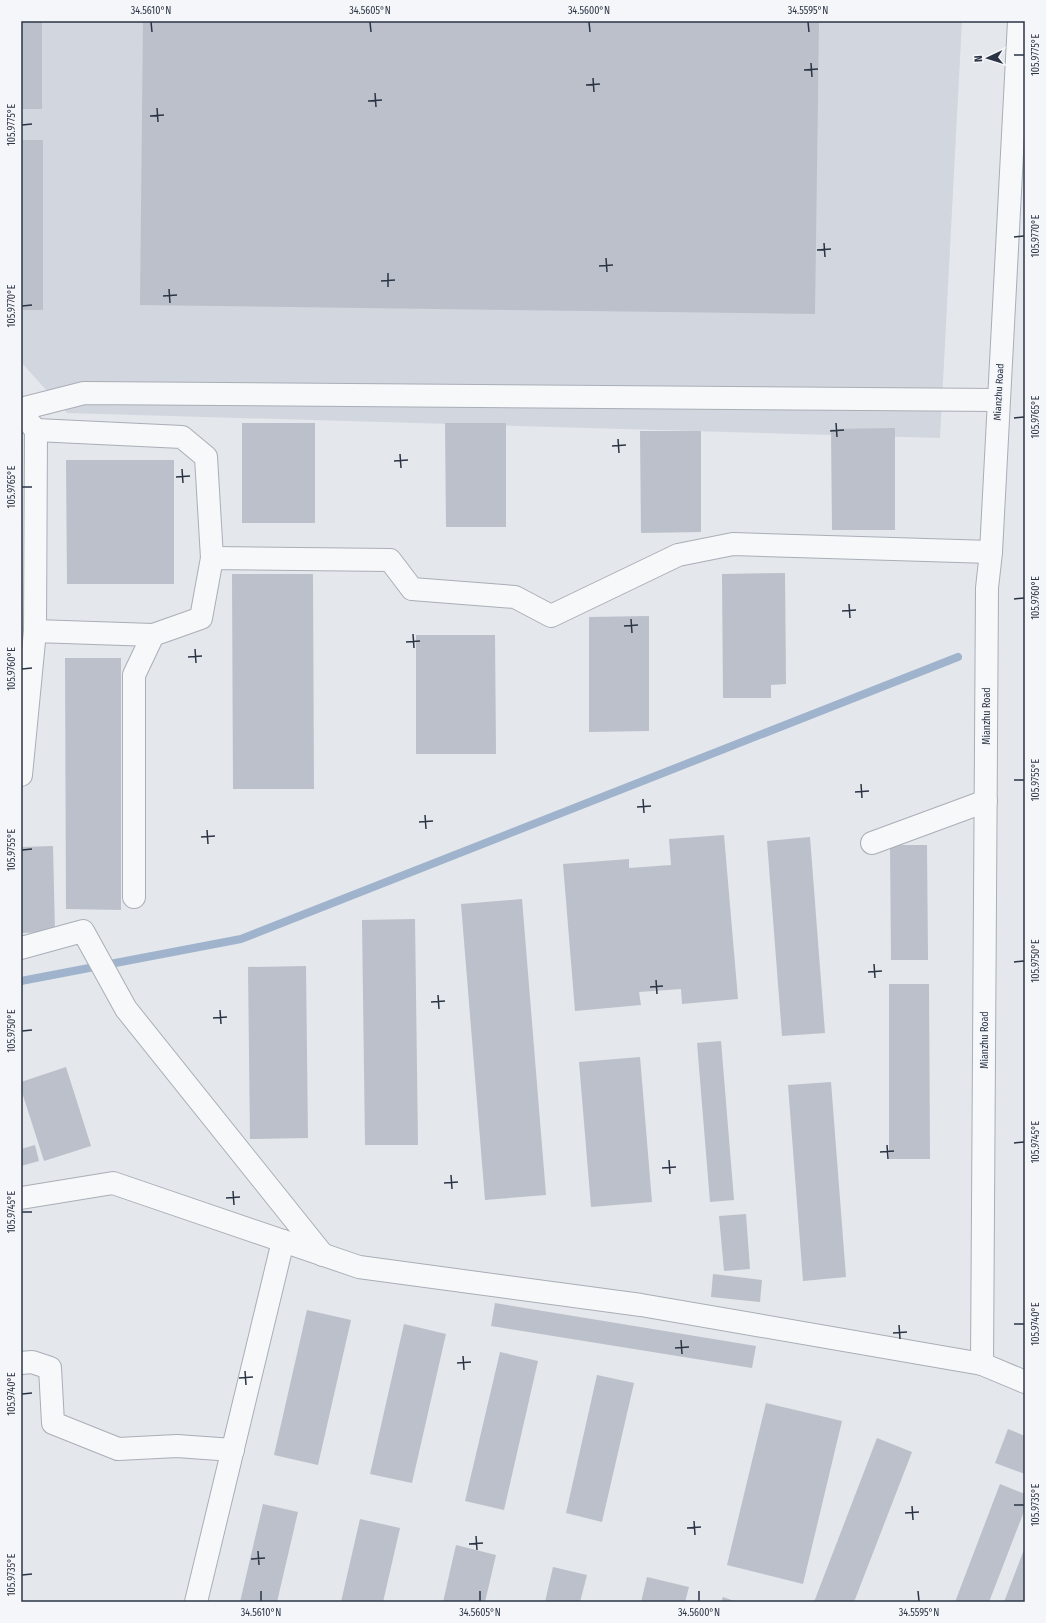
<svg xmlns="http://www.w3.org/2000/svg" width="1046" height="1623" viewBox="0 0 1046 1623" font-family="'Fira Sans Condensed',sans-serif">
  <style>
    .built { fill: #d2d6de }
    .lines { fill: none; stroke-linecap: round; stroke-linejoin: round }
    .stream { stroke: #9fb4cc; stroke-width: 8 }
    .building { fill: #bbc0ca }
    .minor-casing { stroke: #a9aeb7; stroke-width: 24 }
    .minor { stroke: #f7f8fa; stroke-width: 22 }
    .ticks { fill: none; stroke: #2b3445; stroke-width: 1.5 }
    .labels { text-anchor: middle; stroke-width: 3.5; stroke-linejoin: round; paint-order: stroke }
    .street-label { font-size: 10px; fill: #2b3445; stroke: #f4f6f9 }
    .neatline { fill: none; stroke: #2b3445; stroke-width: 1.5 }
    .ticks-label { font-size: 10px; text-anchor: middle; fill: #2b3445 }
  </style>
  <rect width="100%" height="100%" fill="#e4e7ec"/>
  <polygon class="built" points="21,21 962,21 940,438 67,413 21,362"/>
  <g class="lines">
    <polyline class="stream" points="21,981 241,939 958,657"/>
  </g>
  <g class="building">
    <rect x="21" y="21" width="21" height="88"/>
    <polygon points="143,21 819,21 815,314 140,305"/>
    <rect x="21" y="140" width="22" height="170"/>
    <rect x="242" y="423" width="73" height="100"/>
    <polygon points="445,423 506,423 506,527 446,527"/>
    <polygon points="895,428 895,530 832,530 831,429"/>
    <polygon points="640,431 701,431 701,532 641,533"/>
    <polygon points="66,460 174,460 174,584 67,584"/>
    <polygon points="785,573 786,684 771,685 771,698 723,698 722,574"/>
    <polygon points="232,574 313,574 314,789 233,789"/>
    <polygon points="649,616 649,731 589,732 589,617"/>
    <polygon points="416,635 495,635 496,754 416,754"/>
    <polygon points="65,658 121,658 121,910 66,909"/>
    <polygon points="724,835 738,999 682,1004 681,989 639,992 641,1005 575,1011 563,864 629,859 629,868 671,865 669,839"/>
    <polygon points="810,837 825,1033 782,1036 767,841"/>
    <polygon points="890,845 927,845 928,960 891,960"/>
    <polygon points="53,846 55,932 21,933 21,847"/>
    <polygon points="522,899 546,1195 485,1200 461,904"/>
    <polygon points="415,919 418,1145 365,1145 362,920"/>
    <polygon points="306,966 308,1138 250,1139 248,967"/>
    <polygon points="889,984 929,984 930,1159 889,1159"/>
    <polygon points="721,1041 734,1200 710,1202 697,1043"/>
    <polygon points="640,1057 652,1202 591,1207 579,1062"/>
    <polygon points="66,1067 91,1146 44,1161 21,1089 21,1082"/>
    <polygon points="831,1082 846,1277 803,1281 788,1085"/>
    <polygon points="35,1145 39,1161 21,1166 21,1149"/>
    <polygon points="746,1214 750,1269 724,1271 719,1216"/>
    <polygon points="713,1274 762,1280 760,1302 711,1297"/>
    <polygon points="495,1303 756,1346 752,1368 491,1326"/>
    <polygon points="307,1310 351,1320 318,1465 274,1455"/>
    <polygon points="404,1324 446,1334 412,1483 370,1474"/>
    <polygon points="500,1352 538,1361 504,1510 465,1501"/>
    <polygon points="597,1375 634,1383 602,1522 566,1513"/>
    <polygon points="766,1403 842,1421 803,1584 727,1565"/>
    <polygon points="1008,1429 1025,1436 1025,1474 995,1463"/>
    <polygon points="877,1438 912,1452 854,1602 814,1602"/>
    <polygon points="1000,1484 1025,1494 1025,1509 989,1602 955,1602"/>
    <polygon points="263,1504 298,1512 277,1602 240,1602"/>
    <polygon points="360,1519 400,1528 383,1602 341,1602"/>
    <polygon points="456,1545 496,1555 485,1602 443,1602"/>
    <polygon points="1025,1547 1025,1602 1004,1602"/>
    <polygon points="553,1567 587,1575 580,1602 545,1602"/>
    <polygon points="647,1577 689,1587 685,1602 641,1602"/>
    <polygon points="723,1597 737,1602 721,1602"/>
  </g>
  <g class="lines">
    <defs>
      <g id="minor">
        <polyline points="1019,21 991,552 987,588 982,1364 1025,1382"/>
        <polyline points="21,409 84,393 998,400"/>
        <polyline points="27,420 36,430 35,631"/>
        <polyline points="36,430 182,437 206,457 212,558"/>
        <polyline points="21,775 35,631 153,635"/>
        <polyline points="872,843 986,801"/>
        <polyline points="134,897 134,675 153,635 201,618 212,558 390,560 412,589 515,597 551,616 678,555 733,544 991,552"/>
        <polyline points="21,948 83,931 126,1009 323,1255"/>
        <polyline points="21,1198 113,1183 359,1267 641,1305 982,1364"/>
        <polyline points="21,1363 32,1362 50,1368 53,1423 118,1449 177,1446 233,1450"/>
        <polyline points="196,1602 283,1241"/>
      </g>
    </defs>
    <use href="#minor" class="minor-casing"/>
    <use href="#minor" class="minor"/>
  </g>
  <path class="ticks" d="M151 22 152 32M370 22 371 32M589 22 590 32M808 22 809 32M1014 55H1024M811 63 812 77M804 70 818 69M593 78 594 92M586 85 600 84M375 93 376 107M368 101 382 100M157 108 158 122M150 116 164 115M22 125 32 124M1014 237 1024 236M824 243 825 257M817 250 831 249M606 258 607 272M599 266 613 265M388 273V287M381 281 395 280M169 289 170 303M163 296 177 295M22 306 32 305M1014 418 1024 417M836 423 837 437M830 431 844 430M618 439 619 453M612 446 626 445M400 454 401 468M394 461 408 460M182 469 183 483M176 477 190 476M22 487H32M1014 599 1024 598M849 604 850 618M842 611 856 610M631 619 632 633M624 626 638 625M413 634 414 648M406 642 420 641M195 649 196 663M188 657 202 656M22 669 32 668M1014 780H1024M861 784 862 798M855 792 869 791M643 799 644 813M637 807 651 806M425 815 426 829M419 822 433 821M207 830 208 844M201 837 215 836M22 850 32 849M1014 962 1024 961M874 964 875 978M868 972 882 971M656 980 657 994M650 987 663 986M438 995 439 1009M431 1002 445 1001M220 1010 221 1024M213 1018 227 1017M22 1031 32 1030M1014 1143 1024 1142M887 1145 888 1159M880 1152 894 1151M669 1160 670 1174M662 1168 676 1167M451 1175 452 1189M444 1183 458 1182M233 1191 234 1205M226 1198 240 1197M22 1212H32M1014 1324H1024M899 1325 900 1339M893 1333 907 1332M681 1340 682 1354M675 1348 689 1347M463 1356 464 1370M457 1363 471 1362M245 1371 246 1385M239 1378 253 1377M22 1394 32 1393M1014 1505H1024M912 1506 913 1520M905 1513 919 1512M694 1521 695 1535M687 1528 701 1527M476 1536 477 1550M469 1544 483 1543M258 1551 259 1565M251 1559 265 1558M22 1575 32 1574M261 1591V1601M480 1591V1601M699 1591V1601M918 1591 919 1601"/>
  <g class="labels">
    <g class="street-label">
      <text transform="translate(998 392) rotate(-87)" y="4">Mianzhu Road</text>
      <text transform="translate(986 716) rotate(-90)" y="4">Mianzhu Road</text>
      <text transform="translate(984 1040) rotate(-90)" y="4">Mianzhu Road</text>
    </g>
  </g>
  <rect width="1046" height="1623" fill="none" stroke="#f4f6f9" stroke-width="44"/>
  <g transform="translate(988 58) rotate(266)" stroke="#f4f6f9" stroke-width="3" paint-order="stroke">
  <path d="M0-3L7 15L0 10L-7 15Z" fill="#2b3445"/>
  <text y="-6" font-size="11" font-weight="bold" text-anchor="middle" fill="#2b3445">N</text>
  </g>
  <rect x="22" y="22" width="1002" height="1579" class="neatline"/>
  <g class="ticks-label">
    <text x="151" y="14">34.5610°N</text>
    <text x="370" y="14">34.5605°N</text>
    <text x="589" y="14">34.5600°N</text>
    <text x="808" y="14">34.5595°N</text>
    <text transform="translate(1035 55) rotate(-90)" y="4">105.9775°E</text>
    <text transform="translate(11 125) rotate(-90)" y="4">105.9775°E</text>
    <text transform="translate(1035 236) rotate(-90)" y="4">105.9770°E</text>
    <text transform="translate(11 306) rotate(-90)" y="4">105.9770°E</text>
    <text transform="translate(1035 417) rotate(-90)" y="4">105.9765°E</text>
    <text transform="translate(11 487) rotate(-90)" y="4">105.9765°E</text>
    <text transform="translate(1035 598) rotate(-90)" y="4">105.9760°E</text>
    <text transform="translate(11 669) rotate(-90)" y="4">105.9760°E</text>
    <text transform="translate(1035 780) rotate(-90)" y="4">105.9755°E</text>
    <text transform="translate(11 850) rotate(-90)" y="4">105.9755°E</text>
    <text transform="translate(1035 961) rotate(-90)" y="4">105.9750°E</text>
    <text transform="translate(11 1031) rotate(-90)" y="4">105.9750°E</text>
    <text transform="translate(1035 1142) rotate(-90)" y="4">105.9745°E</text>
    <text transform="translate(11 1212) rotate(-90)" y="4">105.9745°E</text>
    <text transform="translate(1035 1324) rotate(-90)" y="4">105.9740°E</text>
    <text transform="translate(11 1394) rotate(-90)" y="4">105.9740°E</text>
    <text transform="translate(1035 1505) rotate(-90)" y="4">105.9735°E</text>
    <text transform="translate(11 1575) rotate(-90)" y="4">105.9735°E</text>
    <text x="261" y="1616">34.5610°N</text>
    <text x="480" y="1616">34.5605°N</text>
    <text x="699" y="1616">34.5600°N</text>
    <text x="919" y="1616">34.5595°N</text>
  </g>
</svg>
